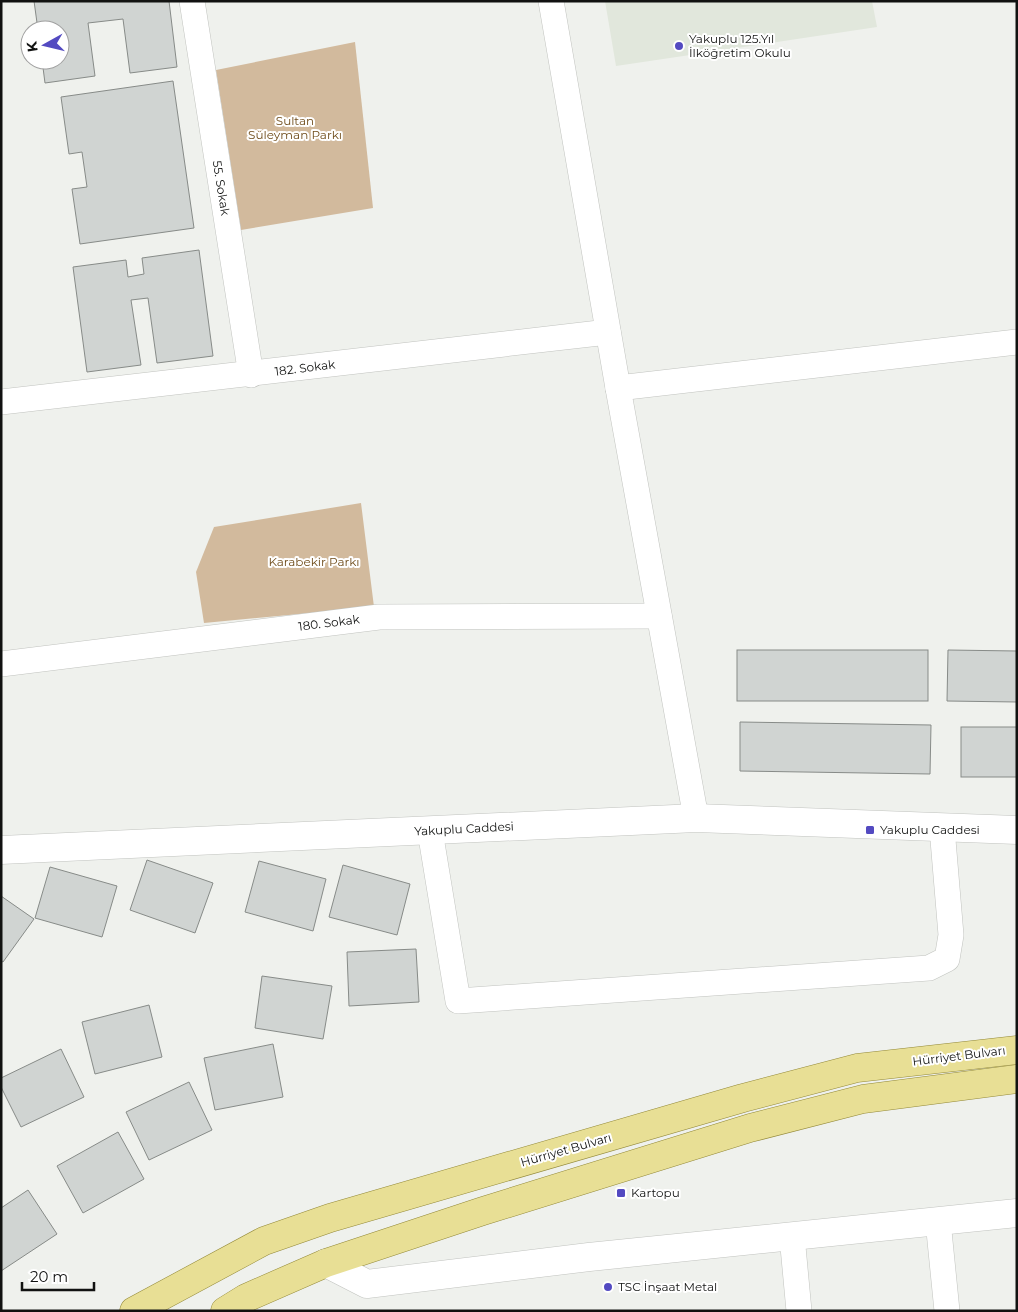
<svg xmlns="http://www.w3.org/2000/svg" width="1018" height="1312" viewBox="0 0 1018 1312" font-family="Montserrat,sans-serif">
  <style>
    .built { fill: #e1e7dc }
    .green { fill: #d2ba9d }
    .building { fill: #d0d4d2; stroke: #878b88 }
    .lines { fill: none; stroke-linecap: round; stroke-linejoin: round }
    .minor-casing { stroke: #c1c3bf; stroke-width: 26 }
    .tertiary-casing { stroke: #c1c3bf; stroke-width: 29 }
    .primary-casing { stroke: #938939; stroke-width: 29 }
    .minor { stroke: #fff; stroke-width: 25 }
    .tertiary { stroke: #fff; stroke-width: 28 }
    .primary { stroke: #e8df95; stroke-width: 28 }
    .poi-dot { fill: #534ac1; stroke: #fff; stroke-width: 2 }
    .labels { text-anchor: middle; stroke-width: 4; stroke-linejoin: round; paint-order: stroke }
    .poi-label { font-size: 12px; fill: #111211; stroke: #fff; text-anchor: start }
    .park-label { font-size: 12px; fill: #6f4c1a; stroke: #fff }
    .street-label { font-size: 12px; fill: #111211; stroke: #fff }
  </style>
  <rect width="100%" height="100%" fill="#eff1ed"/>
  <polygon class="built" points="605,1 872,1 877,27 616,66"/>
  <g class="green">
    <polygon points="355,42 373,208 241,230 216,70"/>
    <polygon points="361,503 374,607 204,623 196,572 214,527"/>
  </g>
  <g class="building">
    <polygon points="34,1 169,1 177,67 130,73 123,19 88,23 95,76 45,83 42,60 60,60 60,30 38,30"/>
    <polygon points="173,81 194,228 80,244 72,189 87,187 82,152 69,154 61,97"/>
    <polygon points="199,250 213,356 157,363 148,298 131,300 141,365 87,372 73,267 126,260 128,277 144,274 142,258"/>
    <rect x="737" y="650" width="191" height="51"/>
    <polygon points="948,650 1017,651 1017,702 947,701"/>
    <polygon points="740,722 931,725 930,774 740,771"/>
    <rect x="961" y="727" width="56" height="50"/>
    <polygon points="147,860 213,883 195,933 130,910"/>
    <polygon points="259,861 326,879 313,931 245,912"/>
    <polygon points="343,865 410,884 397,935 329,917"/>
    <polygon points="50,867 117,886 102,937 35,918"/>
    <polygon points="1,896 34,919 3,962 1,961"/>
    <polygon points="416,949 419,1002 349,1006 347,952"/>
    <polygon points="262,976 332,986 323,1039 255,1028"/>
    <polygon points="149,1005 162,1057 95,1074 82,1022"/>
    <polygon points="273,1044 283,1097 215,1110 204,1058"/>
    <polygon points="61,1049 84,1097 21,1127 1,1087 1,1078"/>
    <polygon points="189,1082 212,1130 149,1160 126,1112"/>
    <polygon points="118,1132 144,1179 83,1213 57,1166"/>
    <polygon points="28,1190 57,1234 1,1271 1,1208"/>
  </g>
  <g class="lines">
    <defs>
      <g id="minor">
        <polyline points="192,1 251,375"/>
        <polyline points="551,1 618,388 696,818"/>
        <polyline points="618,388 1017,342"/>
        <polyline points="1,402 608,332"/>
        <polyline points="1,664 379,617 659,616"/>
        <polyline points="430,831 458,1001 929,968 947,959 951,935 942,828"/>
        <polyline points="938,1221 947,1311"/>
        <polyline points="792,1236 799,1311"/>
      </g>
      <g id="tertiary">
        <polyline points="1,850 696,818 1017,830"/>
        <polyline points="326,1263 367,1284 589,1257 1017,1213"/>
      </g>
      <g id="primary">
        <polyline points="134,1311 264,1241 330,1218 743,1098 857,1068 1017,1050"/>
        <polyline points="225,1311 246,1298 326,1263 483,1211 750,1128 863,1099 1017,1079"/>
      </g>
    </defs>
    <use href="#minor" class="minor-casing"/>
    <use href="#tertiary" class="tertiary-casing"/>
    <use href="#primary" class="primary-casing"/>
    <use href="#minor" class="minor"/>
    <use href="#tertiary" class="tertiary"/>
    <use href="#primary" class="primary"/>
  </g>
  <g class="poi-dot">
    <circle cx="679" cy="46" r="5"/>
    <rect x="865" y="825" width="10" height="10" rx="2.5"/>
    <rect x="616" y="1188" width="10" height="10" rx="2.5"/>
    <circle cx="608" cy="1287" r="5"/>
  </g>
  <g class="labels">
    <g class="poi-label">
      <text x="689" y="43">Yakuplu 125.Yıl<tspan x="689" dy="14">İlköğretim Okulu</tspan></text>
      <text x="880" y="834">Yakuplu Caddesi</text>
      <text x="631" y="1197">Kartopu</text>
      <text x="618" y="1291">TSC İnşaat Metal</text>
    </g>
    <g class="park-label">
      <text x="295" y="125">Sultan<tspan x="295" dy="14">Süleyman Parkı</tspan></text>
      <text x="314" y="566">Karabekir Parkı</text>
    </g>
    <g class="street-label">
      <text transform="translate(221 188) rotate(81)" y="4">55. Sokak</text>
      <text transform="translate(305 368) rotate(-7)" y="4">182. Sokak</text>
      <text transform="translate(329 623) rotate(-7)" y="4">180. Sokak</text>
      <text transform="translate(464 829) rotate(-3)" y="4">Yakuplu Caddesi</text>
      <text transform="translate(959 1056) rotate(-7)" y="4">Hürriyet Bulvarı</text>
      <text transform="translate(566 1150) rotate(-16)" y="4">Hürriyet Bulvarı</text>
    </g>
  </g>
  <rect width="1018" height="1312" fill="none" stroke="#111211" stroke-width="5"/>
  <g transform="translate(45 45) rotate(262)"><circle r="24" fill="#ffffff" stroke="#a0a0a0"/>
  <path d="M0-4L9 19L0 12L-9 19Z" fill="#534ac1"/>
  <text y="-8" font-size="14" font-weight="bold" text-anchor="middle" fill="#111211">K</text>
  </g>
  <path d="M22 1282v8h72v-8" fill="none" stroke="#111211" stroke-width="2.5"/>
  <text x="30" y="1282" font-size="15" fill="#111211" stroke="#ffffff" stroke-width="4" paint-order="stroke">20 m</text>
</svg>
